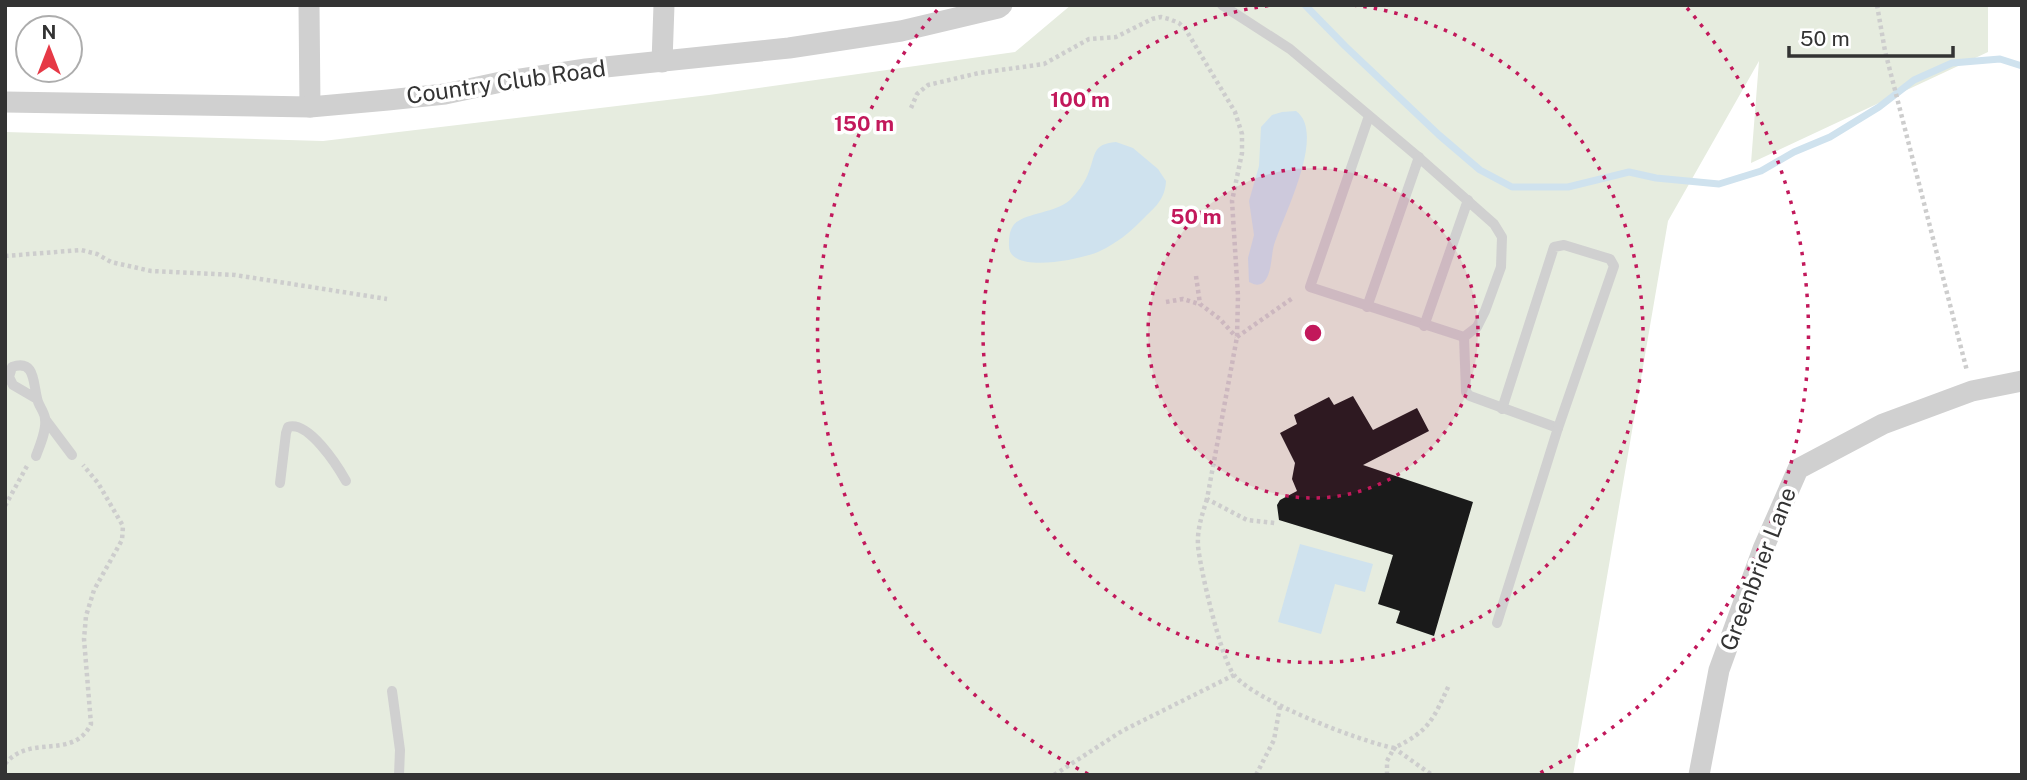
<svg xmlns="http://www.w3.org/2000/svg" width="2027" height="780" viewBox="0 0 2027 780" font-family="'Public Sans',sans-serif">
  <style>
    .green { fill: #e6ecdf }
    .water { fill: #cfe2ee }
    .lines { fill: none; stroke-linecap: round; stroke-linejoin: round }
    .stream { stroke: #cfe2ee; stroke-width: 7 }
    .building { fill: #1a1a1a }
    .path { stroke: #cdcdcd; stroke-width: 4.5; stroke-dasharray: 3.5 3.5; stroke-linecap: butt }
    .lane { stroke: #d0d0d0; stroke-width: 10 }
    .street { stroke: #d0d0d0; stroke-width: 21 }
    .ring { fill: none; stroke: #c2185b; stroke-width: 3.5; stroke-dasharray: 3.5 7 }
    .labels { text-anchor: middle; stroke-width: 7; stroke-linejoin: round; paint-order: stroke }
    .street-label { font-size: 23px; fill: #333; stroke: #fff }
    .centre { fill: #c2185b; stroke: #fff; stroke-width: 3.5 }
    .ring-label { font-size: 21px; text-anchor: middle; font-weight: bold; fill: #c2185b; stroke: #fff; stroke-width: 7; stroke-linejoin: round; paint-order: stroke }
  </style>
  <rect width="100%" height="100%" fill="#fff"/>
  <polygon class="green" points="1071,5 1988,5 1988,52 1751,163 1759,61 1668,221 1573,775 5,775 5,132 323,141 709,95 1015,52"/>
  <g class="water">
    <path d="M1296 111C1327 133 1283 216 1274 245 1271 255 1272 274 1264 282 1259 286 1255 285 1249 282L1248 258 1254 235 1249 201 1259 166 1261 127 1272 115 1282 112Z"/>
    <path d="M1116 142 1133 148 1158 169 1166 181C1165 200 1155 207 1142 220 1129 233 1117 243 1100 251 1084 259 1009 275 1009 246 1009 239 1009 232 1013 226 1021 213 1054 214 1070 200 1077 193 1084 184 1088 174 1096 156 1091 144 1116 142Z"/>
    <polygon points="1300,544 1373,564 1365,592 1335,584 1321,634 1278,622"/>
  </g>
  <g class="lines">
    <polyline class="stream" points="1305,5 1345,46 1439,135 1480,170 1512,187 1568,187 1629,172 1656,178 1719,184 1761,171 1794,152 1830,137 1879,107 1914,80 1952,63 2000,59 2022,66"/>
  </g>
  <polygon class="building" points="1353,396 1373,430 1417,408 1429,431 1363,465 1473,502 1434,636 1396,623 1400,611 1378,604 1393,555 1279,520 1277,505 1280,500 1297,491 1292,479 1295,463 1280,433 1297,424 1294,415 1329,397 1334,405"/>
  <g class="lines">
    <g class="path">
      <polyline points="1877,5 1885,51 1967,371"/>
      <polyline points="911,108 917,94 928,85 979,73 1044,64 1089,39 1116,37 1152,19 1161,17 1169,19 1179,23 1186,30 1235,112 1242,134 1242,153 1232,201 1238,296 1237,337 1207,499 1247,520 1275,523"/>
      <polyline points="5,256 81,250 97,254 111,262 151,271 235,275 387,299"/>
      <polyline points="1196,276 1200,304 1220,319 1236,337"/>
      <polyline points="1166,302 1183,299 1199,304"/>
      <polyline points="1237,337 1294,297"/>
      <path d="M1207 499C1202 515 1197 529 1198 546 1200 568 1221 659 1234 675 1255 701 1359 741 1394 748 1429 731 1433 720 1449 685"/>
      <polyline points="5,506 27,466"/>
      <path d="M5 764C30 733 73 761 91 724L84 639 86 616 94 590 122 540 123 526 98 483 83 465"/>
      <polyline points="1054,775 1122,731 1234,675"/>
      <polyline points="1256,775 1274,740 1280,706"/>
      <polyline points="1387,775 1387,761 1394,748 1432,775"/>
    </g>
    <g class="lane">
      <polyline points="1222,5 1290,49 1416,155 1494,224 1502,237 1501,267 1485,311 1477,327 1464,337 1310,287 1369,116"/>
      <polyline points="1367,307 1419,157"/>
      <polyline points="1424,326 1468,200"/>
      <polyline points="1464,337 1466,392 1470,396 1558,428 1497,623"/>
      <polyline points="1502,409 1554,247 1564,245 1610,259 1614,266 1558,428"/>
      <polyline points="45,419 72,455"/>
      <path d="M36 456C40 445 47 430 45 418 44 411 38 405 37 398 33 382 35 359 12 367L9 377 13 385 37 399"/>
      <path d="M280 483 286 433 288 427C308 420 337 465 346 481"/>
      <polyline points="392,691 400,750 399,775"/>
    </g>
    <g class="street">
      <polyline points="309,5 310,107"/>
      <polyline points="662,62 664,5"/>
      <polyline points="5,102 310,107 388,100 445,94 501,82 586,69 789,48 901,31 998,8 1002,5"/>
      <polyline points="1699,775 1719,670 1763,549 1798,469 1883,424 1972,391 2022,381"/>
    </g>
  </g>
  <circle cx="1313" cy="333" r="165" fill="#c2185b" fill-opacity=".12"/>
  <g class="ring">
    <circle cx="1313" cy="333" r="165"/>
    <path d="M1353 5A330 330 0 1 1 1273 5"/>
    <path d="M1088 774A495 495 0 0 1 939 8M1687 8A495 495 0 0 1 1538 774"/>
  </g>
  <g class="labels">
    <g class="street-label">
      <text transform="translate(506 82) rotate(-8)" y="8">Country Club Road</text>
      <text transform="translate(1758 569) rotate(-69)" y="8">Greenbrier Lane</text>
    </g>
  </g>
  <circle cx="1313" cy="333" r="10" class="centre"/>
  <g class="ring-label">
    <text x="1080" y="107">100 m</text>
    <text x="864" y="131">150 m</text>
    <text x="1196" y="224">50 m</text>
  </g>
  <rect width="2027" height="780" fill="none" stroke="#333333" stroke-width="14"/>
  <g transform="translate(49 49)"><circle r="33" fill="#ffffff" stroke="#adadad" stroke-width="2"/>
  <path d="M0-5L12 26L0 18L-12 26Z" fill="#e63946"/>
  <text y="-10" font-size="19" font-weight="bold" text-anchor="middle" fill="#333333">N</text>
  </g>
  <path d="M1789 46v10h164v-10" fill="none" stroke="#333333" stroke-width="3.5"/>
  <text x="1800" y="46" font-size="21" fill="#333333" stroke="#ffffff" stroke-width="5" paint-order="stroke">50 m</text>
</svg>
